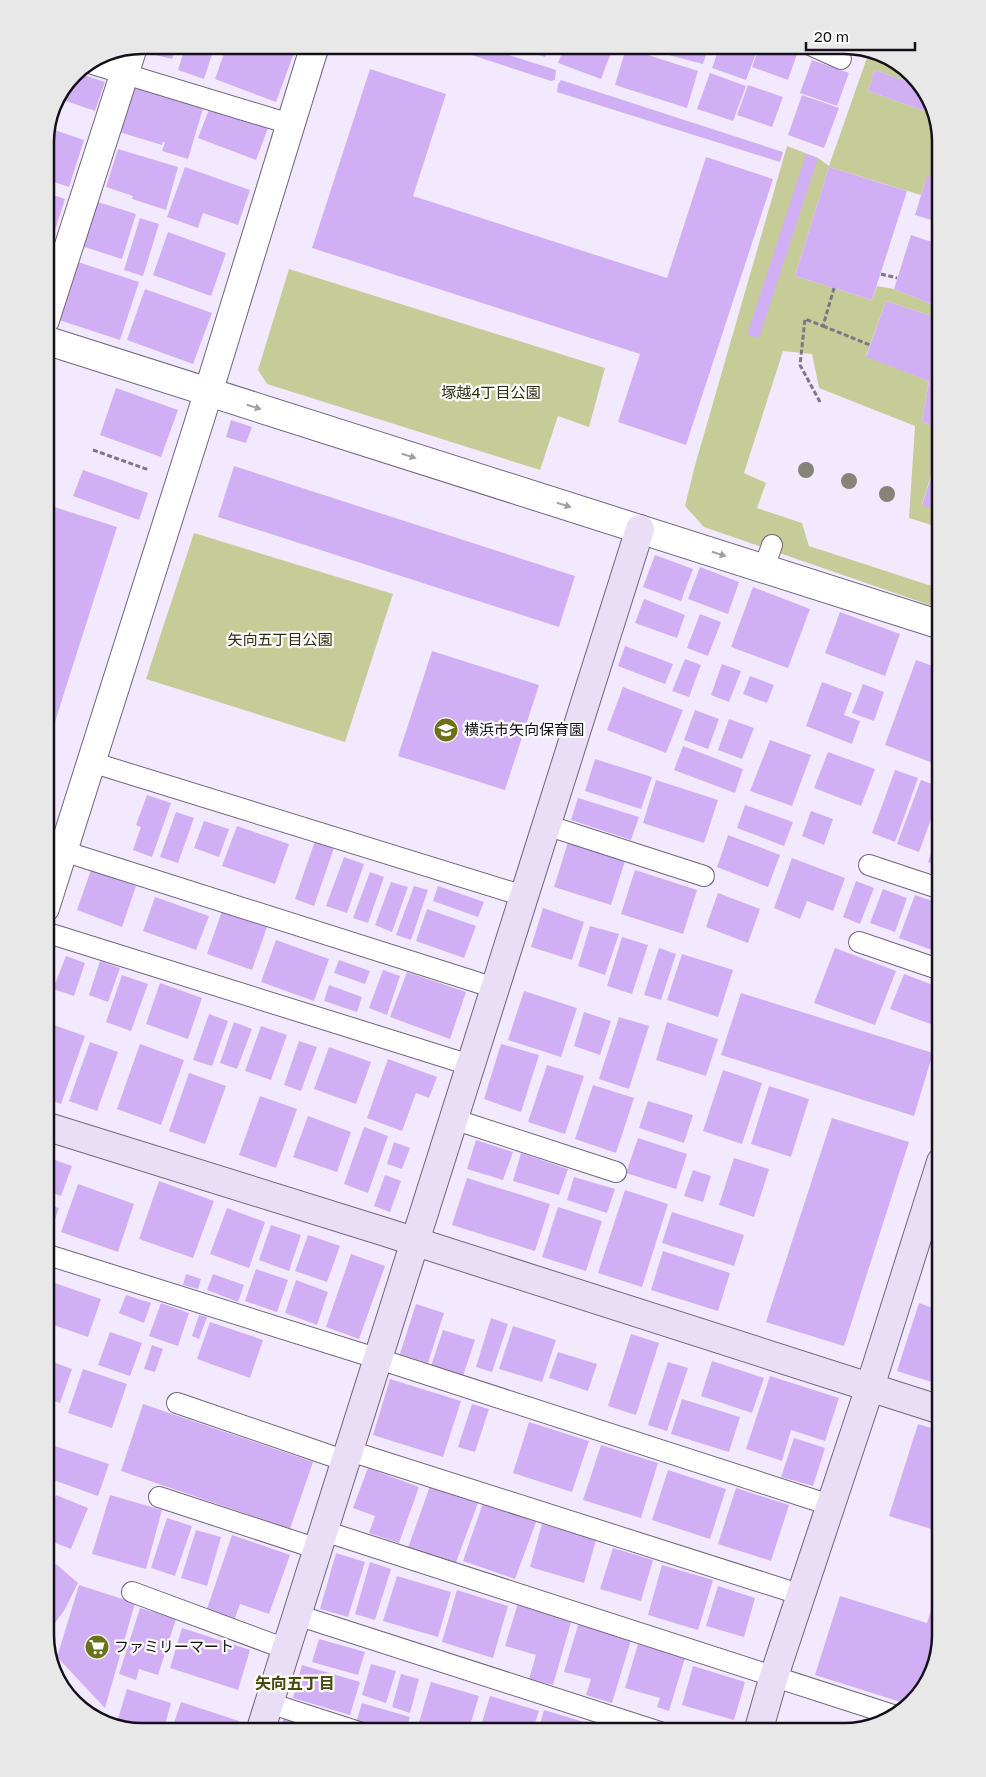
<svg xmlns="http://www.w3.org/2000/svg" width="986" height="1777" viewBox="0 0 986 1777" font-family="'Golos Text','Noto Sans JP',sans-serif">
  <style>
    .green { fill: #c6cc98 }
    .building { fill: #d1aff5 }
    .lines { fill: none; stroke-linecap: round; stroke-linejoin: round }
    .lane-casing { stroke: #71657d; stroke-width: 22 }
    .street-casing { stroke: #71657d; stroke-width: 30 }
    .secondary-casing { stroke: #71657d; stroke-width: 30 }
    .path { stroke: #7d7685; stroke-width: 3; stroke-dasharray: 5 2.5; stroke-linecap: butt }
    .lane { stroke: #fff; stroke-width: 20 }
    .street { stroke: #fff; stroke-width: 28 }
    .secondary { stroke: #eadef7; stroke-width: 28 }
    .tree { fill: #868379 }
    .oneway { fill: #a19fa3 }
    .labels { text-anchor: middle; stroke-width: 4.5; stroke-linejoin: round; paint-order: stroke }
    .park-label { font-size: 15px; fill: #2c2f0c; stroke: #fbfbfb }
    .poi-label { font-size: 15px; fill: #141019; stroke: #fbfbfb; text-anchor: start }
    .neighbourhood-label { font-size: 16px; font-weight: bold; fill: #464a0d; stroke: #fbfbfb }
    .rim { fill: none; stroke: #141019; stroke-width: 2.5 }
  </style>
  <rect width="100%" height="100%" fill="#f3e9ff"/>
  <g class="green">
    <polygon points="869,52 903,65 919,86 875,70 868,91 936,115 941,142 941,181 927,177 921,195 829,167 795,276 872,300 877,286 894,289 941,308 941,319 886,301 866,356 929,381 922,421 941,430 941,444 922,504 941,511 941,528 909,518 915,426 819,388 812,354 783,351 744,473 766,483 757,508 802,523 809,546 941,589 941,609 704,527 685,506 694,469 787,146 818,158 829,166"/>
    <polygon points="289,269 605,368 589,427 558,416 540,470 267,384 258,370"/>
    <polygon points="194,533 393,594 345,742 146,679"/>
  </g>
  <g class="building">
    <polygon points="145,45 176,45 172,59 143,52"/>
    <polygon points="186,45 215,45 204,79 178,70"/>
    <polygon points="227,45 272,45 294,53 276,102 215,79"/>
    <polygon points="451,45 477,45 556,70 555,80 551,81 450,48"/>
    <polygon points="509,45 549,45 545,57"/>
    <polygon points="565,45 614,45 601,79 558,63"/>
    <polygon points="643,45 709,45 703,64 665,54 665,52"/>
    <polygon points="720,45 759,45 746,80 712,68"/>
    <polygon points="760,45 772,45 797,54 788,80 752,67"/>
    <polygon points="626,48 698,71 687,108 615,85"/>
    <polygon points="812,60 849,73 837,106 800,93"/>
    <polygon points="370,69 446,94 413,196 667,278 706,157 773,179 686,445 618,422 640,354 312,248"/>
    <polygon points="875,70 919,86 934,104 936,115 868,91"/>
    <polygon points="75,72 105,82 95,111 63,100 69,82"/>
    <polygon points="710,73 746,86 733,121 697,109"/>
    <polygon points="561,80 783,152 780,162 557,92 558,84"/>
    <polygon points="131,84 204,105 188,159 162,151 165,142 163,142 162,145 116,131"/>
    <polygon points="748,85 783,97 772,127 737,115"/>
    <polygon points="802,95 839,108 824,148 788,135"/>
    <polygon points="210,107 268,128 256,160 198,138"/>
    <polygon points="49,128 84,140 69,187 45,179 45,136"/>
    <polygon points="118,149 178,167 166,210 132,199 133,196 106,187"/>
    <polygon points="806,154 818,158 759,338 747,335"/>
    <polygon points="185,167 250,190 238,225 203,213 198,228 167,217"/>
    <polygon points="829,167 907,191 872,300 795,276"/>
    <polygon points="927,176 941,181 941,223 915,215"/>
    <polygon points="45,192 65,199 55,230 45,227"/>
    <polygon points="95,201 136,214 122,259 81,246"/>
    <polygon points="140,218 159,224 143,276 124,270"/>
    <polygon points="168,232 226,253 211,296 153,275"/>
    <polygon points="911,235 941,245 941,308 894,289"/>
    <polygon points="78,262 139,282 120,340 59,320"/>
    <polygon points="145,289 212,313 193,364 127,340"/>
    <polygon points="886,301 941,319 941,430 922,421 929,381 866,357"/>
    <polygon points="116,388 178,410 161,457 100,435"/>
    <polygon points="231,420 252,427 246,443 226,437"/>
    <polygon points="941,446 941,511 922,505"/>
    <polygon points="234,466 575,576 559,627 218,517"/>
    <polygon points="83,470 148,493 139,520 73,496"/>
    <polygon points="45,504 117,527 46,750 55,753 46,785"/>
    <polygon points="655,555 693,569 681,601 643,587"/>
    <polygon points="700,567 739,582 728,614 688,599"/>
    <polygon points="753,587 810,609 788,668 731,647"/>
    <polygon points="644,599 685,615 677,638 635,623"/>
    <polygon points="840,612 900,634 885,676 825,653"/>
    <polygon points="700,614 721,622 708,656 687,648"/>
    <polygon points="625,646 673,664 665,684 618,666"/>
    <polygon points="432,651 539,685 505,790 398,756"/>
    <polygon points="685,659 701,665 689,697 672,691"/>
    <polygon points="916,660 941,669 941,766 885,745"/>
    <polygon points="722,664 741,671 729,702 711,695"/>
    <polygon points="750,676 774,685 767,703 743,694"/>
    <polygon points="822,682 852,693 844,715 860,721 852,744 806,726"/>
    <polygon points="863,684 884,692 874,721 852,713"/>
    <polygon points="623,687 683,710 666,753 607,730"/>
    <polygon points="695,710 719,719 708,749 684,740"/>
    <polygon points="729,719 754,728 742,759 718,750"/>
    <polygon points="770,740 811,755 792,806 750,791"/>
    <polygon points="683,746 743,769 735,793 674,770"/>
    <polygon points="828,752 875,769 861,806 814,788"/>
    <polygon points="595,759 652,777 641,809 585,791"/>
    <polygon points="895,770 918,778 895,842 872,833"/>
    <polygon points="656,780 718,800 704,843 643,823"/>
    <polygon points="921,780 941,787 941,792 919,852 897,844"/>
    <polygon points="147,795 171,803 152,857 133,850 141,827 136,825"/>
    <polygon points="578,798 639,817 631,840 571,820"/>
    <polygon points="745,805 793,822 784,846 737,828"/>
    <polygon points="811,811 833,819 824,845 802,836"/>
    <polygon points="176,812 194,818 178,863 160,857"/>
    <polygon points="204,821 229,829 219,857 194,848"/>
    <polygon points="237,826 289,844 275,884 222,866"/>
    <polygon points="941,826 941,867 928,862"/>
    <polygon points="728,835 780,855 768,887 717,867"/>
    <polygon points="316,838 335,845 314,906 295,899"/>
    <polygon points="568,842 625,861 611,905 554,887"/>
    <polygon points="344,857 364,864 347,913 326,906"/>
    <polygon points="792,858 845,878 833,911 807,901 800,919 774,908"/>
    <polygon points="91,870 136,886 122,927 77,910"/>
    <polygon points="635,870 697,890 683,934 621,914"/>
    <polygon points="370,872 384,877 368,923 353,918"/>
    <polygon points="856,881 874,888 860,924 843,917"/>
    <polygon points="391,882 408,887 392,932 375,925"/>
    <polygon points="414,886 428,890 411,940 396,935"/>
    <polygon points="438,886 484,902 478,917 433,901"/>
    <polygon points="883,889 907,898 895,932 870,923"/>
    <polygon points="718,893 760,909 748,943 706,927"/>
    <polygon points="915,895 941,904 940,953 899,938"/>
    <polygon points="155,897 209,916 196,950 143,931"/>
    <polygon points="543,908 584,922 572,960 531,947"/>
    <polygon points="427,909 476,926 464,958 416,941"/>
    <polygon points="222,911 267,927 252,970 207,954"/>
    <polygon points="590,926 619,934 605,975 578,966"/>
    <polygon points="622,937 648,945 632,994 607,986"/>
    <polygon points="276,940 329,959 314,1001 261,982"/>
    <polygon points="659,948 676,954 661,1000 644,995"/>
    <polygon points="835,948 896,971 875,1025 814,1003"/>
    <polygon points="682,954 733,970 718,1017 667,1000"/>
    <polygon points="66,956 85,963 74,996 53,989"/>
    <polygon points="339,960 370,971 365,984 334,973"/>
    <polygon points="100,961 120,968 108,1002 89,995"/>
    <polygon points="383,970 400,976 387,1015 369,1008"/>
    <polygon points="407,972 466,992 450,1039 390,1017"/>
    <polygon points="904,974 941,988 941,1028 890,1009"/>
    <polygon points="122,975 148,984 131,1031 106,1022"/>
    <polygon points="160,983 202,998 188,1039 146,1024"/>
    <polygon points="329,985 362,997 357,1012 324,1001"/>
    <polygon points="524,991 577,1008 561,1057 508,1040"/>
    <polygon points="741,993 933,1053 914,1116 721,1055"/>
    <polygon points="584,1012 611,1021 600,1055 574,1046"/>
    <polygon points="209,1014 228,1021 212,1066 193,1060"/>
    <polygon points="619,1017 649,1026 629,1089 599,1079"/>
    <polygon points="45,1022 85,1036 61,1104 45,1098"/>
    <polygon points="234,1022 252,1029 237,1069 220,1063"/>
    <polygon points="667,1022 718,1039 706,1076 656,1060"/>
    <polygon points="261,1026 287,1035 271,1080 245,1071"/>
    <polygon points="299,1041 317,1047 301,1091 284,1085"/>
    <polygon points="90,1042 118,1052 97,1111 69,1101"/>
    <polygon points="140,1044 184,1060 161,1125 117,1109"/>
    <polygon points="501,1044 539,1055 521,1112 484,1099"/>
    <polygon points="329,1047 371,1062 356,1104 314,1089"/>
    <polygon points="388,1059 437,1077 429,1098 416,1093 402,1131 367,1118"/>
    <polygon points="547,1065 584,1076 565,1134 528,1122"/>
    <polygon points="723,1070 762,1083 742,1144 703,1131"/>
    <polygon points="189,1073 226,1086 205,1144 169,1131"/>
    <polygon points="593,1085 634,1098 616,1153 575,1139"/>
    <polygon points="769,1086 809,1099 791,1157 751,1144"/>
    <polygon points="260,1096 297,1109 276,1168 239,1155"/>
    <polygon points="648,1101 693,1115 684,1143 639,1128"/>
    <polygon points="308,1116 351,1132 337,1172 293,1157"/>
    <polygon points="832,1118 909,1142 844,1346 766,1322"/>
    <polygon points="364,1127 388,1136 368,1193 344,1184"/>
    <polygon points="638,1138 687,1154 676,1189 626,1173"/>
    <polygon points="476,1140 513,1152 503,1180 467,1169"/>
    <polygon points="394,1142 410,1148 402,1169 387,1164"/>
    <polygon points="521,1153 568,1169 559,1195 513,1181"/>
    <polygon points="734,1158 769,1169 754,1217 719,1205"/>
    <polygon points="52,1159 72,1166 61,1196 45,1190 45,1178"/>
    <polygon points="693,1170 711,1176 703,1202 684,1196"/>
    <polygon points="385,1175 401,1181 390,1212 374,1206"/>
    <polygon points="574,1177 615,1189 607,1213 567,1200"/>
    <polygon points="467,1178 550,1204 535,1251 452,1225"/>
    <polygon points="159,1181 214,1201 193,1258 139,1239"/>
    <polygon points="78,1184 134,1204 118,1252 61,1232"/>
    <polygon points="625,1190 668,1204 642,1287 598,1273"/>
    <polygon points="45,1204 59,1208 49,1237 45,1236"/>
    <polygon points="558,1207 602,1221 586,1271 542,1257"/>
    <polygon points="227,1208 265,1222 249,1268 210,1254"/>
    <polygon points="672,1212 744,1235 734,1266 662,1243"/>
    <polygon points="271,1225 301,1235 289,1271 259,1260"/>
    <polygon points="308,1235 340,1246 327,1282 295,1271"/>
    <polygon points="663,1251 730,1273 718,1311 651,1290"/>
    <polygon points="351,1254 385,1266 359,1339 326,1327"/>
    <polygon points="256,1269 288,1280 277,1312 245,1301"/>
    <polygon points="186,1274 201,1279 198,1289 183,1285"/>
    <polygon points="213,1274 244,1285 238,1302 207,1290"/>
    <polygon points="296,1280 328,1292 317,1325 285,1313"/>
    <polygon points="49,1281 101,1299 88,1337 45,1322 45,1292"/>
    <polygon points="126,1295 151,1303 144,1323 119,1313"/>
    <polygon points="161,1303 189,1313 178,1346 149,1336"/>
    <polygon points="919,1303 941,1311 941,1385 897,1371"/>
    <polygon points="416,1304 444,1313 428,1363 400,1354"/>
    <polygon points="199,1315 207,1317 199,1339 192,1336"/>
    <polygon points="491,1318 508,1324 492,1372 476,1367"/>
    <polygon points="210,1322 263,1340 250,1378 197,1359"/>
    <polygon points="513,1326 556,1340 542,1382 499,1369"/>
    <polygon points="443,1330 475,1340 462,1379 430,1369"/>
    <polygon points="110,1332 142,1343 130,1376 98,1365"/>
    <polygon points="631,1334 659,1343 636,1415 608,1406"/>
    <polygon points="152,1345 163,1349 155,1372 144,1369"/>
    <polygon points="558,1352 597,1364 588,1391 549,1378"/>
    <polygon points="45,1359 72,1369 60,1403 45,1398"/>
    <polygon points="712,1361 764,1378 752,1413 701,1396"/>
    <polygon points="668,1362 688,1368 667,1431 648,1425"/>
    <polygon points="83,1369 127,1384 112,1428 68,1413"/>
    <polygon points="770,1376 839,1398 825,1441 791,1430 782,1461 746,1449"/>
    <polygon points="390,1379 461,1401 443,1457 373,1435"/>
    <polygon points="682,1399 740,1417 729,1452 671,1434"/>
    <polygon points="143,1404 313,1462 290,1529 121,1471"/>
    <polygon points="472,1404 489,1409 475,1452 458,1447"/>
    <polygon points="529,1422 589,1441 572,1492 513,1473"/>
    <polygon points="918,1424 941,1431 941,1532 889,1516"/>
    <polygon points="794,1438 825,1448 813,1486 781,1477"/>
    <polygon points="52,1445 109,1464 98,1496 45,1477 45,1466"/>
    <polygon points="601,1445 658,1463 641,1518 583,1500"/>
    <polygon points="368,1468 419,1487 399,1543 369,1533 375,1516 353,1508"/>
    <polygon points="668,1470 726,1489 710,1539 652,1520"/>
    <polygon points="430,1486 478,1503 455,1565 408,1548"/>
    <polygon points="736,1488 789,1505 771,1561 718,1544"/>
    <polygon points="56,1495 88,1508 71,1549 45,1539 45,1523"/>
    <polygon points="110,1495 162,1510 146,1569 92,1554"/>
    <polygon points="483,1503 536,1522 515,1579 463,1561"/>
    <polygon points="167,1518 192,1526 175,1576 151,1568"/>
    <polygon points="542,1524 596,1540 584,1583 530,1567"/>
    <polygon points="196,1530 221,1537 207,1586 181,1578"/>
    <polygon points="232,1535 290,1555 269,1614 240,1604 234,1621 206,1612"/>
    <polygon points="613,1548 653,1560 641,1601 600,1589"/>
    <polygon points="336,1553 365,1562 348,1617 320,1609"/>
    <polygon points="370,1562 391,1569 375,1620 355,1614"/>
    <polygon points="56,1564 78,1583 64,1611 45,1636 45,1576"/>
    <polygon points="662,1565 713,1580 698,1630 648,1615"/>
    <polygon points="397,1576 451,1592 438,1637 383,1621"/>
    <polygon points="939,1584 941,1584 941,1636 925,1689 907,1704 815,1675 840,1596 927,1623"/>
    <polygon points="79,1585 135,1603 105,1708 57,1657"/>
    <polygon points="718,1586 755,1598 744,1637 706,1626"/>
    <polygon points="457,1590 508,1606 493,1658 442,1642"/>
    <polygon points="518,1603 572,1619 553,1685 529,1679 536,1655 505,1646"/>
    <polygon points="140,1608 176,1619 158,1675 139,1669 136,1680 119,1674"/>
    <polygon points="579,1622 632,1637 612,1703 586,1695 591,1679 564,1672"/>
    <polygon points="182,1628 250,1650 238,1690 170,1668"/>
    <polygon points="319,1639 365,1652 358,1675 312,1662"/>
    <polygon points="638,1644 685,1658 669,1711 657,1707 660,1698 625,1688"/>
    <polygon points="371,1664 396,1671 386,1703 362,1695"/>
    <polygon points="302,1665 360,1682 350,1715 293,1698"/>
    <polygon points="693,1666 745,1682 734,1720 682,1705"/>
    <polygon points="401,1674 419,1679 410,1713 392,1707"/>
    <polygon points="431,1682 479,1696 468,1732 425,1732 417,1729"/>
    <polygon points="127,1689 171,1703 163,1732 136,1732 118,1719"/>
    <polygon points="490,1696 539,1711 532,1732 479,1732"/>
    <polygon points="181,1702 239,1721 236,1732 171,1732"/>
    <polygon points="362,1703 410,1717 405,1732 387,1732 356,1723"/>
    <polygon points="544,1710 587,1723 584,1732 538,1732"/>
    <polygon points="284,1718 323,1732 279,1732"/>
  </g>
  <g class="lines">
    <defs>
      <g id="lane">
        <polyline points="810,45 841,59"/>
        <polyline points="89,63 290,124"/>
        <polyline points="764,568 772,545"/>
        <polyline points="91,762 524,896"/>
        <polyline points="546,825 704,876"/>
        <polyline points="63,851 495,988"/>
        <polyline points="869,865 941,889"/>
        <polyline points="45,932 470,1065"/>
        <polyline points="859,942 941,970"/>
        <polyline points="453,1119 616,1172"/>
        <polyline points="45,1254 379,1359 830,1505"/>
        <polyline points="177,1403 346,1461"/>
        <polyline points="350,1451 802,1595"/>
        <polyline points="159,1497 318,1549"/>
        <polyline points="324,1531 893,1715"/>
        <polyline points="132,1592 286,1649"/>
        <polyline points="297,1615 660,1732"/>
        <polyline points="269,1703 359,1732"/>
      </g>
      <g id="street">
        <polyline points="45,320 133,47"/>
        <polyline points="45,340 941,625"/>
        <polyline points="45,908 200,419 315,45"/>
      </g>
      <g id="secondary">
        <polyline points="45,1126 382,1231 941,1410"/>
        <polyline points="260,1732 640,529"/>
        <polyline points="758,1732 774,1676 870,1387 941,1162"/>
      </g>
    </defs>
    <use href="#lane" class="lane-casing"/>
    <use href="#street" class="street-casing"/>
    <use href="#secondary" class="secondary-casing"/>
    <g class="path">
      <polyline points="881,274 897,278"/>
      <polyline points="823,326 870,345"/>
      <polyline points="820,402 800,365 805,319 823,326 834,288"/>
      <polyline points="93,450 149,470"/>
    </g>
    <use href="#lane" class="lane"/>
    <use href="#street" class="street"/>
    <use href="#secondary" class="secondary"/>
  </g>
  <g class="tree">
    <circle cx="806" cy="470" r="8"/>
    <circle cx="849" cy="481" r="8"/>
    <circle cx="887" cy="494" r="8"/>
  </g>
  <defs><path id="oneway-solid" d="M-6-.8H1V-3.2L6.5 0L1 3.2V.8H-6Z" transform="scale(1.25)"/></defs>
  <g class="oneway">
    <use href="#oneway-solid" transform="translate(254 407) rotate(17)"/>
    <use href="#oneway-solid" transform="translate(409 456) rotate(18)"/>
    <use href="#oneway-solid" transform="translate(564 505) rotate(18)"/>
    <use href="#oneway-solid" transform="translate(719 554) rotate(18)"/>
  </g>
  <defs>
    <symbol id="school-disc" viewBox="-11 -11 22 22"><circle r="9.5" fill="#6b7118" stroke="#fbfbfb"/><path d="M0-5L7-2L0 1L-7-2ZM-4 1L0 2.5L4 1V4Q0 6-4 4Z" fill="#fff"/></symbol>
    <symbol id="supermarket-disc" viewBox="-11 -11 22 22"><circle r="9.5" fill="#6b7118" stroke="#fbfbfb"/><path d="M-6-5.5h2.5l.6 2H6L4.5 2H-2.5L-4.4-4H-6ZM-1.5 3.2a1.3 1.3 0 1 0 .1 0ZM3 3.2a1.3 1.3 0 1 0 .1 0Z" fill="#fff"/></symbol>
  </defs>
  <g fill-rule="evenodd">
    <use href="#school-disc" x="432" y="716" width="28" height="28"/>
    <use href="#supermarket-disc" x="83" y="1633" width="28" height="28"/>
  </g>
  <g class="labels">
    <g class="park-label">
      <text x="491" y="398">塚越4丁目公園</text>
      <text x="280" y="645">矢向五丁目公園</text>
    </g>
    <g class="poi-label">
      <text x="464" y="735">横浜市矢向保育園</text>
      <text x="114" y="1652">ファミリーマート</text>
    </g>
    <g class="neighbourhood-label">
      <text x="295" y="1689">矢向五丁目</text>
    </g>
  </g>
  <path d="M0 0H986V1777H0ZM142 54H844A88 88 0 0 1 932 142V1635A88 88 0 0 1 844 1723H142A88 88 0 0 1 54 1635V142A88 88 0 0 1 142 54Z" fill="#e9e8e9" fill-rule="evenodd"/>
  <path class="rim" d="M142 54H844A88 88 0 0 1 932 142V1635A88 88 0 0 1 844 1723H142A88 88 0 0 1 54 1635V142A88 88 0 0 1 142 54Z"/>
  <path d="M806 42v8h109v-8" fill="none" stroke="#141019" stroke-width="2.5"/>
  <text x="814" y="42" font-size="15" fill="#141019" stroke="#fbfbfb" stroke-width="4" paint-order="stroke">20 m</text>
</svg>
